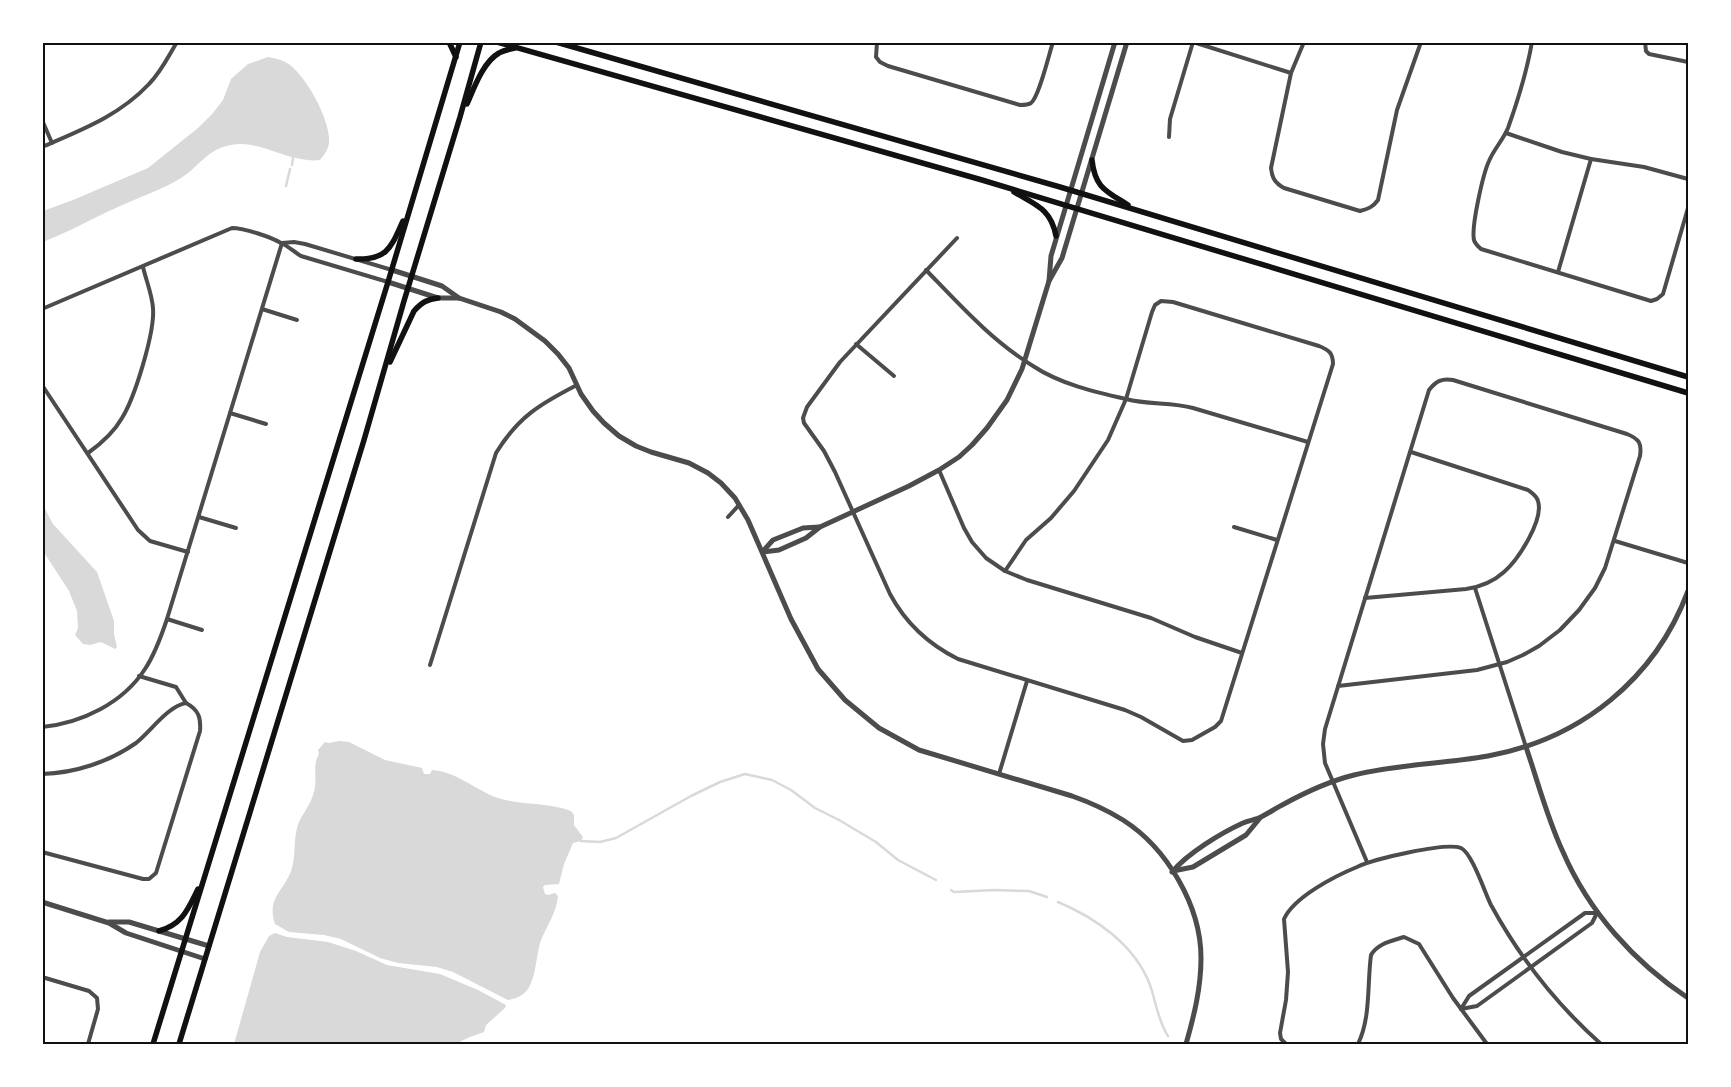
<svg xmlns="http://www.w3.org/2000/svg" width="1731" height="1087" viewBox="0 0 1731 1087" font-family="'PT Sans Narrow',sans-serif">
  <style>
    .water { fill: #d9d9d9 }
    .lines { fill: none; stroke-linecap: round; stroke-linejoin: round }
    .stream { stroke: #d9d9d9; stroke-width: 2.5 }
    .minor { stroke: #4c4c4c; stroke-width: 4 }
    .tertiary { stroke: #4c4c4c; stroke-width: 5 }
    .secondary { stroke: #111; stroke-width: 5.5 }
    .neatline { fill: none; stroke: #111; stroke-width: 2 }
  </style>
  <rect width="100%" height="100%" fill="#fff"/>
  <g class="water">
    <path d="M268 57C275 58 283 60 290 65 307 78 331 121 329 143 328 150 324 155 320 160 289 164 260 139 231 145 207 149 199 167 181 178 162 190 139 197 118 207 93 218 69 232 43 242V211L73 200 148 168 198 128 213 113 223 100 231 79 248 64Z"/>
    <polygon points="43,505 53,524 97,572 114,621 114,634 117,647 115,649 101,642 90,645 83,644 75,635 78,628 77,611 69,591 43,551"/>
    <path d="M339 741 349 742 385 760 422 768 424 774H430L432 770C454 771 475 789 495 797 520 806 547 802 571 811L574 815V825L583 837 581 841 573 843 564 864 559 884 545 885 543 887 545 894 548 895 555 893 558 896C556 915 546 926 540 943 536 958 536 976 528 989 523 996 515 999 508 1000L453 972 437 967 398 963 380 958 341 939 324 935 289 932 275 924C266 897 285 891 292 868 296 853 293 836 299 822 303 813 310 805 313 795 319 779 311 768 319 754L318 750 325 742 329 743Z"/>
    <polygon points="275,933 287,937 328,942 356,951 387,965 440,974 478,990 506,1005 505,1008 486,1025 484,1032 470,1037 455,1044 234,1044 260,952 269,936"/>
  </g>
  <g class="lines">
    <g class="stream">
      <polyline points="292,165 293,158"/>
      <polyline points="286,186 290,169"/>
      <polyline points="581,841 600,842 616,838 691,796 720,782 745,774 772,780 791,790 815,808 839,820 876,842 898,860 936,880"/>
      <polyline points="951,890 954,892 994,890 1029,891 1047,897"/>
      <path d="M1058 902C1096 918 1135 945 1150 985 1156 1002 1158 1021 1168 1036"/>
    </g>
    <g class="minor">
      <path d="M877 42 876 57 880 62 888 66 1020 105C1024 105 1028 105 1031 103 1039 97 1049 54 1053 42"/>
      <polyline points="1193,42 1291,73"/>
      <path d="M1304 42 1291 73 1271 168C1272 178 1275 183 1284 188L1360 211C1368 209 1373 207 1378 200L1397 110 1421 42"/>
      <path d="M1532 42C1527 71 1518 100 1508 128 1503 140 1494 149 1489 161 1483 174 1471 227 1474 240 1475 244 1478 246 1481 249L1651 301 1657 299 1663 294 1688 208"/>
      <polyline points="1645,42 1646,51 1649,54 1688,62"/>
      <polyline points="42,120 52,143"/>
      <polyline points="1506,133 1562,152 1591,159 1644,167 1688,179"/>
      <polyline points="1169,137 1170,119 1193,42"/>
      <path d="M42 147C81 130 119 116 149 84 161 72 168 57 177 42"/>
      <path d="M957 238 840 362 807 407 803 418 804 423 824 451 835 472 890 594C906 624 928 644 958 659L1125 710 1141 717 1183 741 1192 740 1215 727 1221 721 1333 364C1333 353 1329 350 1319 346L1173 302 1161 301 1155 305 1152 312 1126 399 1108 440 1074 491 1051 518 1026 540 1005 571"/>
      <polyline points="282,243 294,242 305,244 392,270"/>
      <path d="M926 270C959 304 992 341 1033 366 1060 384 1095 392 1126 399 1148 405 1171 402 1193 408L1308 442"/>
      <polyline points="1558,272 1591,159"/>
      <path d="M42 309 232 228C244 228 271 237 281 243 288 246 294 252 301 256L388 282"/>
      <polyline points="262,309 297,320"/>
      <polyline points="856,344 894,376"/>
      <polyline points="42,385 138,530 150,541 188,552"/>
      <polyline points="230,413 266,424"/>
      <path d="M88 453C102 443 114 432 122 418 135 397 155 332 153 308 152 294 146 280 143 267"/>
      <polyline points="939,470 964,528 972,542 986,558 1005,571 1027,580 1151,618 1195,637 1242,653"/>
      <polyline points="199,517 236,528"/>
      <polyline points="728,517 739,505"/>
      <polyline points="1234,527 1277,540"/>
      <polyline points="1615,541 1688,563"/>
      <polyline points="1475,588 1526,747"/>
      <path d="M1365 598 1466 589C1480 587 1494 581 1504 572 1518 560 1544 520 1538 501 1537 496 1532 493 1528 490L1411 452"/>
      <polyline points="167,619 202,630"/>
      <path d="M430 665 496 453C518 417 540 404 577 385"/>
      <polyline points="139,676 176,687 186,703"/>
      <path d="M1338 686 1477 670 1507 662 1523 655 1539 646 1560 630 1579 610 1595 588 1605 568 1640 456C1642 443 1639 439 1627 434L1453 380C1442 378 1436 381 1429 390L1325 729 1323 744 1325 763 1367 862"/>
      <path d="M42 727C82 723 123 703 145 669 155 654 161 637 167 619L282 243"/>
      <path d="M42 774C75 773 109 762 136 743 151 731 168 706 186 703 199 710 201 718 200 731L156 873 149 879H143L42 852"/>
      <polyline points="999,774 1027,681"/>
      <polyline points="42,977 89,991 97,998 98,1009 88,1044"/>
      <polyline points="1461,1009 1469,996 1585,913 1597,913"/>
      <polyline points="1461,1009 1477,1006 1592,923 1597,913"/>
      <path d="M1286 1044 1281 1039 1280 1033 1286 1000 1288 972 1284 919C1294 897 1335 876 1357 867 1374 859 1445 842 1461 848 1472 853 1485 893 1491 905 1520 958 1556 1004 1601 1044"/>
      <path d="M1358 1044C1371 1017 1367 985 1371 955 1378 943 1392 941 1404 937L1419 944 1453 998 1487 1044"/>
    </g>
    <g class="tertiary">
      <polyline points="392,270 442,286 459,298"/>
      <polyline points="1049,281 1051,256 1115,42"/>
      <path d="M388 282 438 298H459L501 312 515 319 545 341 558 354 569 368 581 394 593 411 604 423 619 436 636 446 651 452 689 463 708 473 721 483 735 498 748 520 791 619 818 669 845 700 879 728 919 750 1072 796C1089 802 1107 810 1123 820 1167 848 1201 906 1201 958 1201 988 1194 1016 1186 1044"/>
      <polyline points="763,551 773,540 803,528 819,527"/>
      <polyline points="763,552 779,550 806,538 820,527 909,486 939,470 959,457 972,445 987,428 1007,400 1022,369 1049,281 1062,258 1127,42"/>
      <path d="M1526 747C1538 782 1547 818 1563 852 1589 912 1634 962 1688 998"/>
      <polyline points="1173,871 1193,867 1246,835 1260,818"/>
      <path d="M1172 872C1188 853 1221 833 1243 823 1249 820 1256 820 1261 817 1269 813 1276 808 1284 804 1306 792 1330 781 1354 775 1399 764 1443 764 1488 756 1581 739 1655 679 1688 591"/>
      <polyline points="42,902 109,923 126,933 205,959"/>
      <polyline points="109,922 129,922 209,946"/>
    </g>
    <g class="secondary">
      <polyline points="449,42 456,57"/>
      <polyline points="497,42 982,180 1688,393"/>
      <polyline points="556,42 1060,187 1688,377"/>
      <path d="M467 104C474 88 483 62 499 53 504 50 510 49 515 48"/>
      <path d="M1092 160C1095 188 1106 191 1128 205"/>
      <path d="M1014 192C1036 205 1051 209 1056 236"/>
      <path d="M356 259C388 260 391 247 403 221"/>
      <path d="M390 362 414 311C422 302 428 299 438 298"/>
      <path d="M159 931C183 924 188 909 198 889"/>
      <polyline points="153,1044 388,282 460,42"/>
      <polyline points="179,1044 364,440 404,301 460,117 481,42"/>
    </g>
  </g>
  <rect width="1731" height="1087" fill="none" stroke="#ffffff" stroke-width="88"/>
  <rect x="44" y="44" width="1643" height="999" class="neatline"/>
</svg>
